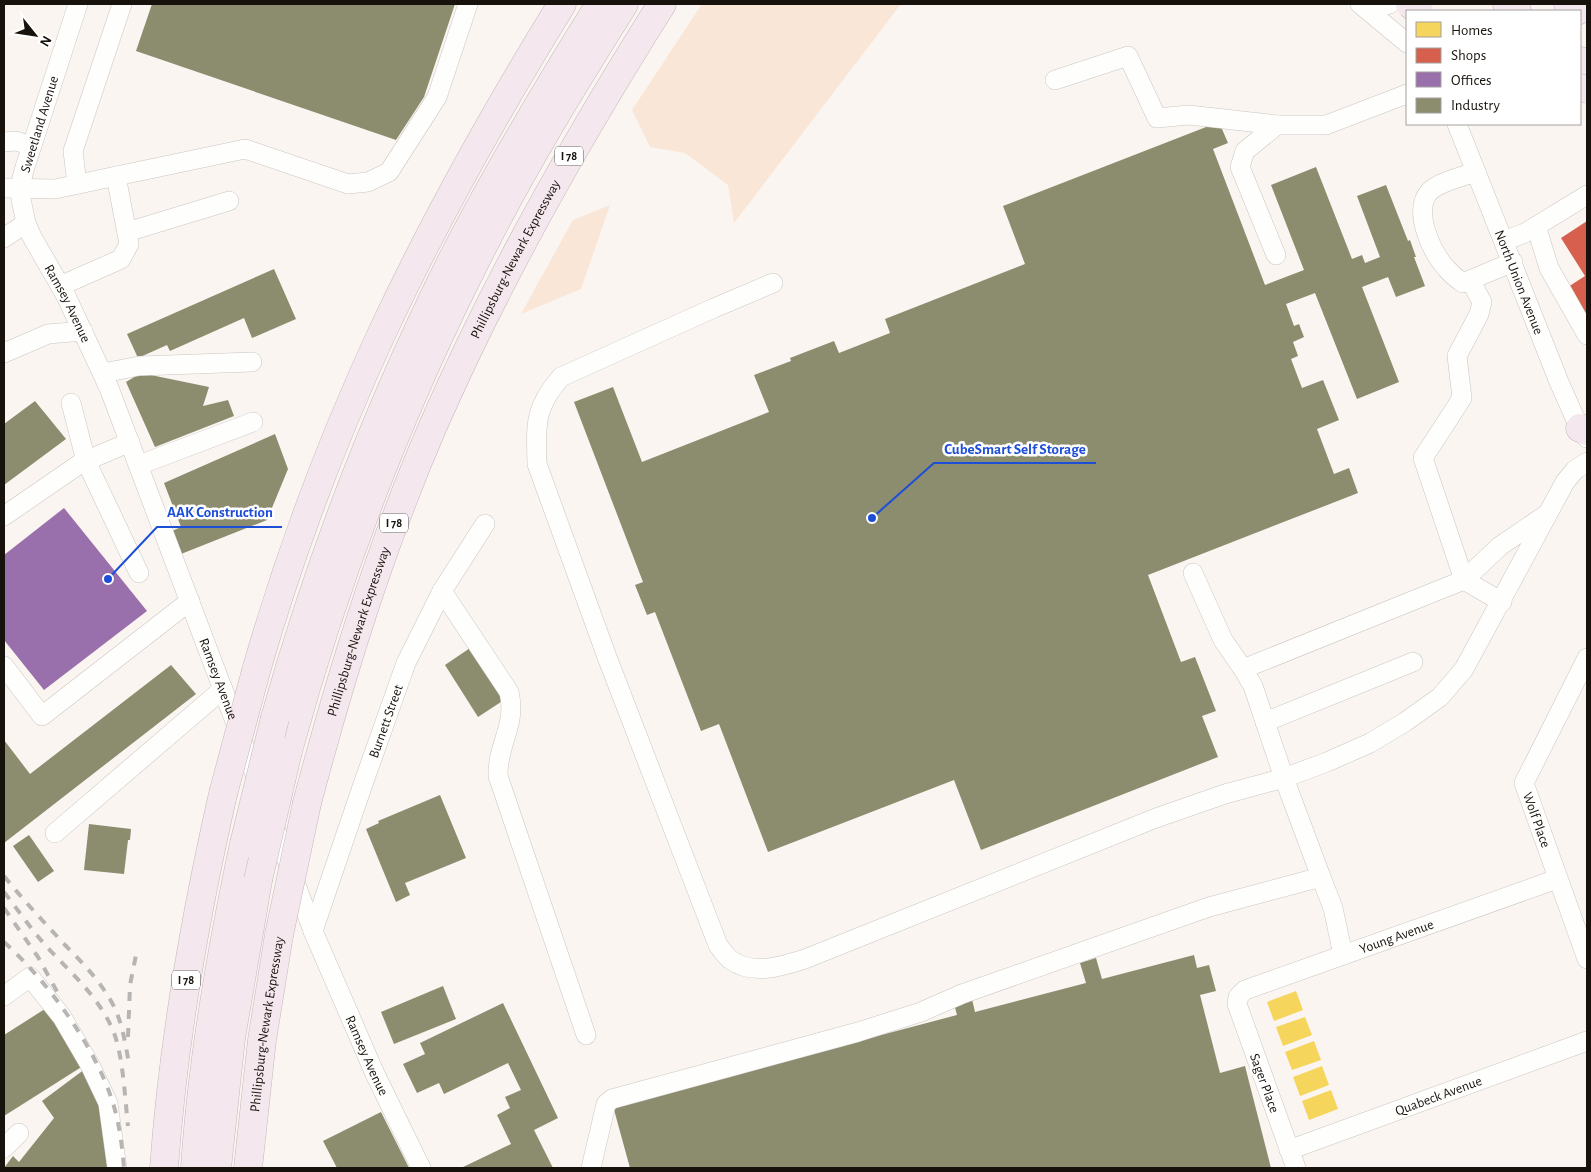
<svg xmlns="http://www.w3.org/2000/svg" width="1591" height="1172" viewBox="0 0 1591 1172" font-family="'Alegreya Sans',sans-serif">
  <style>
    .green { fill: #f9e6d6 }
    .homes { fill: #f6d55c }
    .shops { fill: #d6604d }
    .offices { fill: #9970ab }
    .industry { fill: #8c8c6e }
    .lines { fill: none; stroke-linecap: round; stroke-linejoin: round }
    .minor-casing { stroke: #cbc5c1; stroke-width: 20 }
    .highway-casing { stroke: #c5b7bc; stroke-width: 29 }
    .minor { stroke: #fefefd; stroke-width: 19 }
    .highway { stroke: #f4e8ee; stroke-width: 28 }
    .rail { stroke: #b7b5b4; stroke-width: 4; stroke-dasharray: 9 9; stroke-linecap: butt }
    .highway-bridge-casing { stroke: #c5b7bc; stroke-width: 29; stroke-linecap: butt }
    .highway-bridge { stroke: #f4e8ee; stroke-width: 28 }
    .labels { text-anchor: middle; stroke-width: 5; stroke-linejoin: round; paint-order: stroke }
    .shield { fill: #fff; stroke: #5d5956; stroke-width: 1 }
    .shield-label { font-size: 12px; font-weight: bold; fill: #18120d }
    .street-label { font-size: 14px; fill: #18120d; stroke: #fff }
    .leader { fill: none; stroke: #1d4ed8; stroke-width: 2 }
    .callout-dot { fill: #1d4ed8; stroke: #fff; stroke-width: 2 }
    .callout-label { font-size: 15px; text-anchor: middle; font-weight: bold; fill: #1d4ed8; stroke: #fff; stroke-width: 5; stroke-linejoin: round; paint-order: stroke }
  </style>
  <rect width="100%" height="100%" fill="#faf5f0"/>
  <g class="green">
    <polygon points="702,4 901,4 734,223 728,185 685,153 650,147 632,110"/>
    <polygon points="610,205 581,289 521,314 573,220"/>
  </g>
  <g class="homes">
    <polygon points="1296,991 1303,1010 1274,1021 1267,1002"/>
    <polygon points="1305,1017 1312,1035 1283,1046 1276,1027"/>
    <polygon points="1314,1041 1321,1060 1292,1070 1285,1052"/>
    <polygon points="1322,1066 1329,1085 1300,1096 1293,1077"/>
    <polygon points="1331,1090 1338,1109 1309,1120 1302,1101"/>
  </g>
  <polygon class="shops" points="1587,221 1587,317 1568,287 1585,276 1561,238"/>
  <polygon class="offices" points="64,508 147,611 44,690 4,640 4,555"/>
  <g class="industry">
    <polygon points="152,4 455,4 424,97 396,140 136,51"/>
    <polygon points="1219,122 1228,143 1213,149 1265,285 1304,270 1271,185 1316,167 1352,259 1362,255 1365,263 1380,257 1357,196 1386,185 1408,241 1410,240 1416,257 1414,257 1425,286 1396,297 1388,277 1362,287 1399,382 1357,399 1315,293 1286,304 1294,326 1299,324 1304,337 1293,342 1298,356 1291,359 1302,388 1323,380 1339,420 1317,429 1334,474 1349,468 1358,493 1148,575 1181,662 1195,657 1216,711 1202,716 1218,757 981,850 954,780 768,852 719,724 701,731 655,612 647,615 635,585 643,582 574,402 613,387 642,462 769,412 754,375 791,361 790,358 834,341 839,353 890,333 885,319 1025,264 1003,206"/>
    <polygon points="274,269 296,319 252,338 244,318 170,351 167,345 138,358 127,334"/>
    <polygon points="141,373 209,387 203,406 228,400 234,416 155,447 126,382"/>
    <polygon points="35,401 66,439 4,485 4,424"/>
    <polygon points="275,434 288,469 267,520 181,554 172,531 181,527 164,483"/>
    <polygon points="473,646 507,698 478,717 445,665"/>
    <polygon points="171,665 196,694 4,843 4,740 30,774"/>
    <polygon points="440,795 466,858 405,883 410,895 396,902 366,829 379,823 378,821"/>
    <polygon points="89,824 131,829 130,840 128,840 124,874 84,870"/>
    <polygon points="29,835 54,871 38,882 13,846"/>
    <polygon points="1194,955 1197,968 1209,965 1216,991 1200,995 1220,1073 1245,1066 1271,1168 630,1168 613,1106 957,1015 953,1000 971,995 975,1012 1086,983 1080,963 1096,958 1102,979"/>
    <polygon points="443,986 456,1019 394,1044 381,1012"/>
    <polygon points="503,1003 558,1118 534,1130 553,1168 461,1168 511,1144 497,1115 510,1108 505,1097 521,1090 508,1063 444,1094 439,1083 417,1093 403,1064 425,1054 420,1043"/>
    <polygon points="48,1007 83,1066 4,1116 4,1035"/>
    <polygon points="85,1069 99,1100 109,1168 4,1168 13,1156 19,1162 54,1118 42,1101"/>
    <polygon points="381,1112 409,1168 337,1168 323,1141"/>
  </g>
  <g class="lines">
    <defs>
      <g id="minor">
        <path id="s1" d="M78 4 25 167 22 178 21 199 26 223 32 237 66 296 109 388 259 785"/>
        <polyline points="1360,4 1407,43"/>
        <polyline points="1363,4 1381,6 1390,4"/>
        <polyline points="1055,80 1128,56 1157,118 1189,115 1277,125 1326,125 1407,94"/>
        <path id="s2" d="M1457 124 1559 382 1575 418 1587 438"/>
        <polyline points="4,142 16,141 32,146"/>
        <path d="M1476 172C1464 176 1439 182 1430 191 1412 210 1431 251 1446 268 1451 274 1457 279 1463 283L1513 262"/>
        <polyline points="77,184 73,151 122,4"/>
        <polyline points="4,188 55,189 245,149 348,184 368,182 389,172 437,97 468,4"/>
        <polyline points="1536,226 1549,268 1587,335"/>
        <polyline points="127,232 229,201"/>
        <polyline points="4,238 26,223"/>
        <polyline points="1504,241 1525,233 1587,195"/>
        <polyline points="1276,255 1240,167 1245,151 1277,125"/>
        <polyline points="1470,280 1482,302 1479,314 1457,356 1462,398 1423,458 1464,580 1500,546 1547,514"/>
        <path d="M773 283 714 308 561 377C534 408 536 424 537 464L607 657 718 945C722 950 726 957 731 960 753 976 783 966 805 959L1156 818 1225 794 1284 778 1327 762 1370 743 1405 722 1440 697 1464 669 1565 482 1575 470 1587 462"/>
        <polyline points="60,286 121,259 129,244 116,176"/>
        <polyline points="4,353 48,334 83,331"/>
        <polyline points="103,373 139,366 252,362"/>
        <polyline points="71,403 86,461 139,573"/>
        <polyline points="139,465 253,422"/>
        <polyline points="4,516 81,463 130,442"/>
        <polyline points="1193,573 1223,640 1243,669"/>
        <path d="M442 591 509 692C517 726 497 744 498 776L586 1035"/>
        <path id="s3" d="M1587 658 1524 783 1587 959"/>
        <polyline points="4,666 42,716 190,601"/>
        <polyline points="1265,722 1413,662"/>
        <path id="s4" d="M272 820 313 931 375 1074 421 1168"/>
        <polyline points="55,833 223,689"/>
        <polyline points="1321,877 1284,778 1253,686 1243,669 1464,580 1502,602"/>
        <path id="s5" d="M313 931 362 787 406 663 442 591 485 524"/>
        <polyline points="4,996 30,977 62,1017 90,1065 108,1103 117,1168"/>
        <polyline points="4,1148 19,1133"/>
        <path id="s6" d="M1289 1150 1587 1041"/>
        <polyline points="591,1168 606,1104 612,1099 858,1032 921,1012 962,994 1209,907 1321,877 1333,908 1343,955"/>
        <path id="s7" d="M1296 1168 1237 1004 1238 997 1245 990 1557 879"/>
      </g>
      <g id="highway">
        <polyline points="1507,4 1517,11"/>
        <polyline points="1568,4 1577,11"/>
        <polyline points="1580,61 1587,67"/>
        <polyline points="1580,428 1587,431"/>
        <path d="M256 671C289 556 331 443 381 335 434 221 496 111 562 4"/>
        <path d="M275 718C319 562 377 410 450 264 495 175 547 89 600 4"/>
        <path d="M288 751C335 579 398 413 479 254 522 168 573 85 624 4"/>
        <path id="s8" d="M307 803C341 675 380 548 433 426 497 279 576 140 662 4"/>
        <path d="M164 1168C173 1042 195 917 223 794"/>
        <path d="M195 1168C202 1059 221 951 244 844"/>
        <polyline points="217,1168 231,1038 258,880"/>
        <path id="s9" d="M248 1168 262 1040 279 935"/>
      </g>
    </defs>
    <use href="#minor" class="minor-casing"/>
    <use href="#highway" class="highway-casing"/>
    <use href="#minor" class="minor"/>
    <use href="#highway" class="highway"/>
    <g class="rail">
      <path d="M4 876C23 900 44 922 65 945 82 962 99 980 111 1001 122 1020 125 1042 129 1064"/>
      <path d="M4 892C18 910 31 929 46 946 70 972 97 995 112 1028 123 1052 125 1099 128 1126"/>
      <polyline points="4,908 38,957 60,997"/>
      <path d="M4 942C47 981 92 1042 111 1097 119 1120 122 1144 124 1168"/>
      <polyline points="128,1037 130,985 136,955"/>
    </g>
    <defs>
      <g id="highway-bridge">
        <polyline points="1410,4 1419,11"/>
        <polyline points="1580,88 1587,89"/>
        <polyline points="223,794 256,671"/>
        <polyline points="244,844 275,718"/>
        <polyline points="258,880 288,751"/>
        <polyline points="279,935 307,803"/>
      </g>
    </defs>
    <use href="#highway-bridge" class="highway-bridge-casing"/>
    <use href="#highway-bridge" class="highway-bridge"/>
  </g>
  <g class="labels">
    <g class="shield">
      <rect x="555" y="146.5" width="28" height="19" rx="4"/>
      <rect x="380" y="513.5" width="28" height="19" rx="4"/>
      <rect x="172" y="970.5" width="28" height="19" rx="4"/>
    </g>
    <g class="shield-label">
      <text x="569" y="160">I 78</text>
      <text x="394" y="527">I 78</text>
      <text x="186" y="984">I 78</text>
    </g>
    <g class="street-label">
      <text transform="translate(39 124) rotate(-73)" y="5">Sweetland Avenue</text>
      <text dy="5" stroke="none"><textPath href="#s8" startOffset="584">Phillipsburg-Newark Expressway</textPath></text>
      <text dy="5" stroke="none"><textPath href="#s2" startOffset="170">North Union Avenue</textPath></text>
      <text dy="5" stroke="none"><textPath href="#s1" startOffset="319">Ramsey Avenue</textPath></text>
      <text dy="5" stroke="none"><textPath href="#s8" startOffset="179">Phillipsburg-Newark Expressway</textPath></text>
      <text dy="5" stroke="none"><textPath href="#s1" startOffset="724">Ramsey Avenue</textPath></text>
      <text dy="5" stroke="none"><textPath href="#s5" startOffset="222">Burnett Street</textPath></text>
      <text dy="5" stroke="none"><textPath href="#s3" startOffset="179">Wolf Place</textPath></text>
      <text dy="5" stroke="none"><textPath href="#s7" startOffset="352">Young Avenue</textPath></text>
      <text dy="5" stroke="none"><textPath href="#s9" startOffset="145">Phillipsburg-Newark Expressway</textPath></text>
      <text dy="5" stroke="none"><textPath href="#s4" startOffset="254">Ramsey Avenue</textPath></text>
      <text transform="translate(1265 1083) rotate(70)" y="5">Sager Place</text>
      <text dy="5" stroke="none"><textPath href="#s6" startOffset="159">Quabeck Avenue</textPath></text>
    </g>
  </g>
  <path class="leader" d="M872 518L934 463H1096M108 579L157 527H282"/>
  <g class="callout-dot">
    <circle cx="872" cy="518" r="5"/>
    <circle cx="108" cy="579" r="5"/>
  </g>
  <g class="callout-label">
    <text x="1015" y="454">CubeSmart Self Storage</text>
    <text x="220" y="517">AAK Construction</text>
  </g>
  <rect width="1591" height="1172" fill="none" stroke="#18120d" stroke-width="10"/>
  <rect x="1406" y="10" width="175" height="115" fill="#ffffff" stroke="#a3a09e"/>
  <rect x="1416" y="22" width="25" height="15" fill="#f6d55c" stroke="#a3a09e"/>
  <text x="1451" y="35" font-size="15" fill="#18120d">Homes</text>
  <rect x="1416" y="48" width="25" height="15" fill="#d6604d" stroke="#a3a09e"/>
  <text x="1451" y="60" font-size="15" fill="#18120d">Shops</text>
  <rect x="1416" y="72" width="25" height="15" fill="#9970ab" stroke="#a3a09e"/>
  <text x="1451" y="85" font-size="15" fill="#18120d">Offices</text>
  <rect x="1416" y="98" width="25" height="15" fill="#8c8c6e" stroke="#a3a09e"/>
  <text x="1451" y="110" font-size="15" fill="#18120d">Industry</text>
  <g transform="translate(35 35) rotate(120)" stroke="#ffffff" stroke-width="4" paint-order="stroke">
  <path d="M0-4L9 19L0 12L-9 19Z" fill="#18120d"/>
  <text y="-8" font-size="14" font-weight="bold" text-anchor="middle" fill="#18120d">N</text>
  </g>
</svg>
